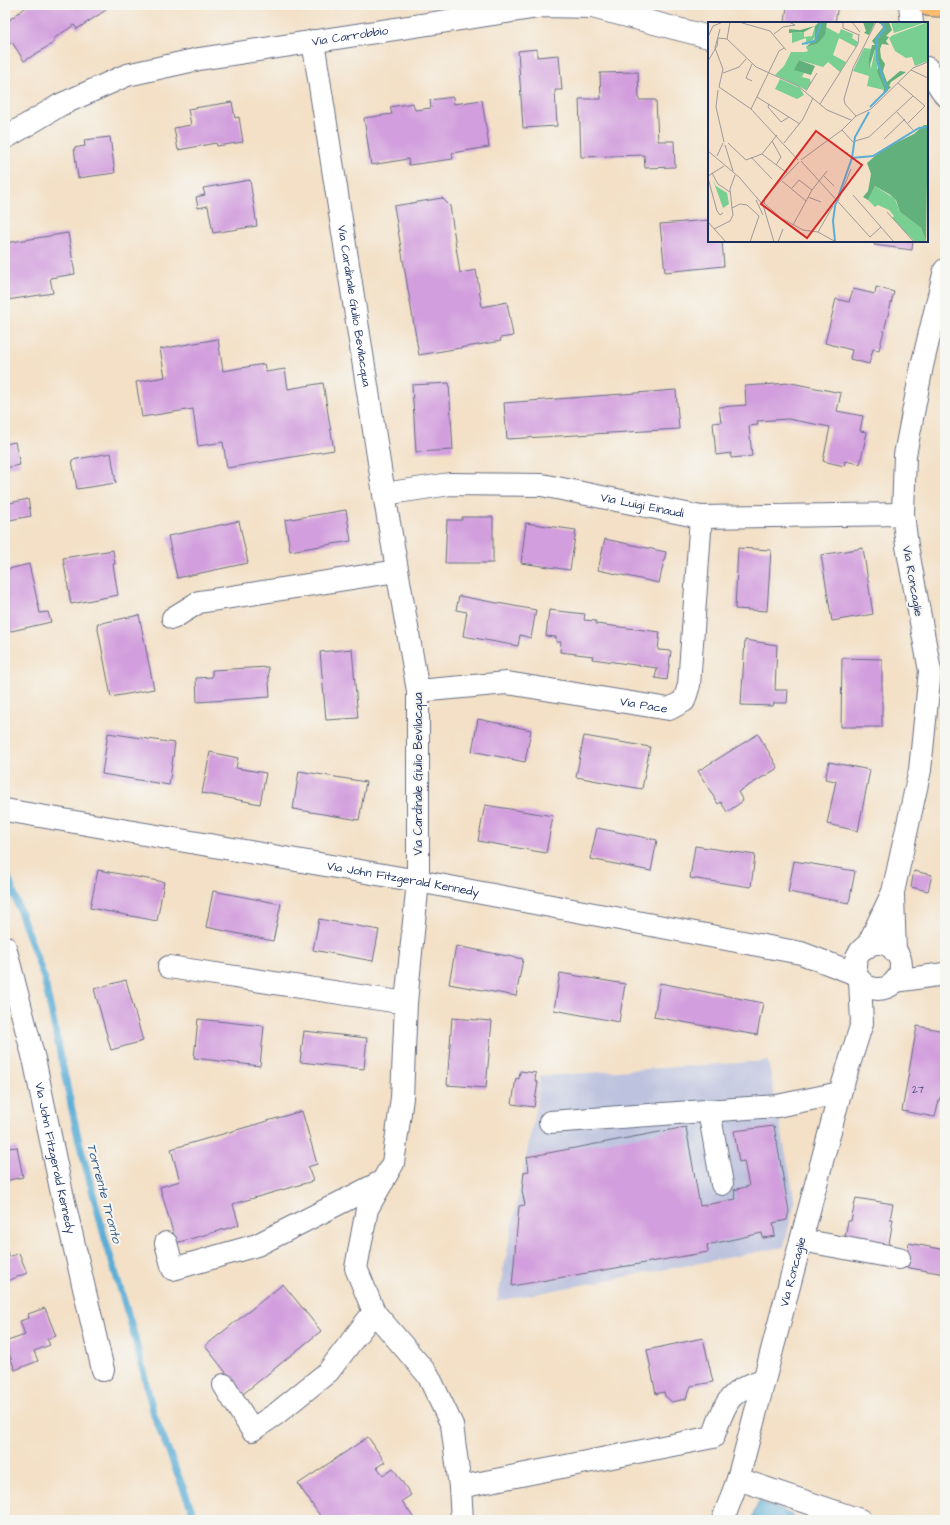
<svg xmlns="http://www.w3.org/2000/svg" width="950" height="1525" viewBox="0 0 950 1525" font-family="'Architects Daughter',sans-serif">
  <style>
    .industrial { fill: #bdc3de }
    .water { fill: #5cadd6; stroke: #3c6e9a }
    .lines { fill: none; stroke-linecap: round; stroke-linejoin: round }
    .stream { stroke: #5cadd6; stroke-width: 7 }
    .building { fill: #d29edd }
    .minor-casing { stroke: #676d82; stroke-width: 24 }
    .major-casing { stroke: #676d82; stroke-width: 24 }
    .minor { stroke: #fff; stroke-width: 22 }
    .major { stroke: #fdbc6f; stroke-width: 22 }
    .labels { text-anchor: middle; stroke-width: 4; stroke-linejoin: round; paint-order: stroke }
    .number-label { font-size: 10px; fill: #494b7e }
    .street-label { font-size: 12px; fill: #1b2f5e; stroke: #f6f6f2 }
    .water-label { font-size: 13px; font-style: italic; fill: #2e5582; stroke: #f6f6f2 }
    .inset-river { fill: none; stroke: #5cadd6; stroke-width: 2 }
    .inset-road { fill: none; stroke: #9d999c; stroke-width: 1 }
    .view { fill: #d62828; fill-opacity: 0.15; stroke: #d62828; stroke-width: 2 }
    .inset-edge { fill: none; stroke: #1b2f5e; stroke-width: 2 }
  </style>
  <rect width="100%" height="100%" fill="#f6f6f2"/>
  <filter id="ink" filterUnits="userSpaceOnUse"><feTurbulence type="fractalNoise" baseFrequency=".025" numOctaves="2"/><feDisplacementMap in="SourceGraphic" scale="8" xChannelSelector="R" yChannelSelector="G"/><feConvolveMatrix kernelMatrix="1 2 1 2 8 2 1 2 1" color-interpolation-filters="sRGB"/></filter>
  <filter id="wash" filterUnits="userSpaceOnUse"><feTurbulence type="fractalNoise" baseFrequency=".012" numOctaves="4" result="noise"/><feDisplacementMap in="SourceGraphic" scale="16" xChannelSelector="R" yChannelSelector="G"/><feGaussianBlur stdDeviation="0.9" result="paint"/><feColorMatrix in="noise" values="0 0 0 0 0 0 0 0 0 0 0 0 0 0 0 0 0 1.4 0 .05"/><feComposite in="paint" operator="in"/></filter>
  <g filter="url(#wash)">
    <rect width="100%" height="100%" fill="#f3e0c6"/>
    <polygon class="industrial" points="768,1061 795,1202 784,1247 497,1301 535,1113 540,1076"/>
    <polygon class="water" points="759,1501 794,1516 792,1520 757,1520 752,1518"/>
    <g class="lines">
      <polyline class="stream" points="5,869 44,978 77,1133 105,1239 132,1327 154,1415 196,1520"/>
    </g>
    <g id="blocks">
      <g class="building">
        <polygon points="29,5 103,5 106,10 77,29 74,25 53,39 55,42 24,61 12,42 9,45 5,39 5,23"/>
        <polygon points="787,5 838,5 835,23 785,23"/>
        <polygon points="537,49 537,57 559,55 562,90 555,90 557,126 523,128 518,51"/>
        <polygon points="638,72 639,100 656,100 658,141 674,141 675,167 645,168 644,155 581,157 579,99 601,99 600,73"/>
        <polygon points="453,97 454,104 482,100 489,147 452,153 453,159 409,165 408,159 371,165 364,118 392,114 390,107 413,103 415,110 431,108 430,100"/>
        <polygon points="232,102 235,118 239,117 243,142 217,146 216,143 178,150 174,128 191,125 188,109"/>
        <polygon points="110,137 115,173 78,178 74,148 85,146 84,140"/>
        <polygon points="250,180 257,226 213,233 208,206 198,208 196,197 205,195 203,188"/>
        <polygon points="442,198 450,206 460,273 476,270 482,307 507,302 513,336 500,338 501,341 419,355 394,206"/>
        <polygon points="709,220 709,241 722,241 724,266 665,272 660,224"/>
        <polygon points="68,233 75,274 50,278 53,293 7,300 5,288 5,243"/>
        <polygon points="875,241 913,241 912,250 874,245"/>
        <polygon points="876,287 894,292 879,350 873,349 869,364 850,359 852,350 825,343 836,299 849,302 853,289 875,294"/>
        <polygon points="218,339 223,371 264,364 266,372 285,369 288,389 323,383 334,450 227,468 223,442 198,446 193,409 142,417 136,382 165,377 160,349"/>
        <polygon points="449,383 453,450 416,452 412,385"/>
        <polygon points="791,383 841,393 837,411 863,416 860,431 867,432 860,464 845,461 844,466 823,461 830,427 788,419 757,421 758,425 749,426 752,456 731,458 731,453 716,455 713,423 721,422 719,407 746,405 745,386"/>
        <polygon points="676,390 679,429 507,439 504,403"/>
        <polygon points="15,442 20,465 5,468 5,444"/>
        <polygon points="111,453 116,483 77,489 72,460"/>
        <polygon points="28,499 31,516 5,521 5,504"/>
        <polygon points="346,510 351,541 290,551 285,520"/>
        <polygon points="462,517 493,517 493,563 445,563 447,520 462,520"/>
        <polygon points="239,521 248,563 177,578 168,536"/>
        <polygon points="526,523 576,530 570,570 521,563"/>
        <polygon points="605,539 666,552 659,583 598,570"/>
        <polygon points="738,548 771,550 767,611 735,609"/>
        <polygon points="863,548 873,614 832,621 821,555"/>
        <polygon points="113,550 115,564 113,564 118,595 71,604 63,558"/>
        <polygon points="29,564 40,613 48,612 51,622 7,632 5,624 5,570"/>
        <polygon points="459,596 536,610 531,638 520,635 518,646 463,636 467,612 456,610"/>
        <polygon points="549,610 585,614 584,620 596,621 596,624 660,632 658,650 671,651 667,680 655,678 657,668 592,659 593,656 560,652 561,642 556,642 556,637 546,636"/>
        <polygon points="139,615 154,689 111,697 97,624"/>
        <polygon points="745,640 777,645 775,690 788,690 787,703 774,703 773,706 741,705"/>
        <polygon points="352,649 358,718 326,720 320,652"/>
        <polygon points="842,658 882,659 882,727 841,727"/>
        <polygon points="268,667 270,697 197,702 196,678 212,677 212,670"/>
        <polygon points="478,719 531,730 525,762 472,751"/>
        <polygon points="108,733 175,743 169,785 102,774"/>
        <polygon points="758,734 778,768 738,792 743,801 727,812 721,802 718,804 698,771"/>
        <polygon points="584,736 650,747 642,789 576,777"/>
        <polygon points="210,752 238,758 236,768 266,773 260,804 202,793"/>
        <polygon points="829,762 870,770 858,831 827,824 836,781 825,779"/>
        <polygon points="299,771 366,782 359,820 293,809"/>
        <polygon points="485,805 553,816 546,853 478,841"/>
        <polygon points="597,828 657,840 651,871 590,859"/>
        <polygon points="695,846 755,855 751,887 690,878"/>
        <polygon points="794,861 855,871 849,903 788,892"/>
        <polygon points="98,870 164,882 157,921 90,908"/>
        <polygon points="914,871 932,875 928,891 911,887"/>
        <polygon points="213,891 281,904 273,941 206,927"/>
        <polygon points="319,919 379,930 373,961 313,950"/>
        <polygon points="456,946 523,959 516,996 449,984"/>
        <polygon points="560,973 625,984 619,1022 554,1010"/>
        <polygon points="126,980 143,1041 111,1050 94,989"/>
        <polygon points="660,983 763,1003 757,1035 654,1017"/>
        <polygon points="452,1018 492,1021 486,1088 447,1085"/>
        <polygon points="198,1019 264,1026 260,1066 194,1058"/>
        <polygon points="917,1026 945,1031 945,1098 940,1097 935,1117 902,1111"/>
        <polygon points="304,1031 367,1038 364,1069 300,1062"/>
        <polygon points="520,1071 536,1073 535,1081 538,1082 534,1107 512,1104 516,1078 519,1079"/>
        <polygon points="302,1111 317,1164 308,1167 313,1181 233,1204 239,1225 176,1243 160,1187 180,1181 171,1149"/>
        <polygon points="774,1126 789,1211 787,1220 773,1223 775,1236 763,1238 762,1233 707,1245 708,1252 512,1286 519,1206 525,1205 522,1191 524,1172 529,1171 527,1157 686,1127 700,1206 736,1199 734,1190 749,1186 744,1161 739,1162 734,1131"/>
        <polygon points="8,1143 9,1148 17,1147 23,1177 9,1180 6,1185 5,1144"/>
        <polygon points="856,1198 893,1204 890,1219 893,1219 888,1250 844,1242 848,1221 851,1221"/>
        <polygon points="909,1243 945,1250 945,1274 904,1267"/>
        <polygon points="5,1246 9,1257 19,1253 27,1273 5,1282"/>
        <polygon points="283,1284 321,1331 243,1394 205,1346"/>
        <polygon points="45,1308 56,1336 47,1339 50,1345 34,1351 38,1361 15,1370 5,1342 25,1335 20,1321 29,1318 28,1314"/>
        <polygon points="703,1338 713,1382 691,1386 686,1399 672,1402 665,1396 664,1392 656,1394 647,1350"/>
        <polygon points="368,1437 385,1462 377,1467 383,1475 393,1468 411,1495 402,1501 415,1520 323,1520 298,1484"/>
      </g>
    </g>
  </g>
  <g filter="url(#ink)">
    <use href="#blocks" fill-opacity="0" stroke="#676d82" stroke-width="1"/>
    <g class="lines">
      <defs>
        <g id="minor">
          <polyline points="910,5 912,23"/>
          <path id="s1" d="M313 41 384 494 418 691V881L406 1003 402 1098 393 1163 367 1209 356 1268 374 1312 428 1375 452 1425 460 1487"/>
          <polyline points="927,68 945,95"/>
          <path id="s2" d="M5 138 60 105 127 75 199 59 545 6 592 7 709 37"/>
          <path id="s3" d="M384 494 450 484 542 485 701 517 903 514"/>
          <polyline points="173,618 199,602 397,571"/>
          <path id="s4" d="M418 691 507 683 669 709 684 701 689 685 701 517"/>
          <path id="s5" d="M5 810 418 881 801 953 856 974"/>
          <polyline points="893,896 895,952"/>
          <circle cx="878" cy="966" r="23"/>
          <path id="s6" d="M5 947 35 1063 61 1189 103 1370"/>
          <polyline points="867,947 893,892 920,770 930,671 907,546 903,514 905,455 922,366 945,270"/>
          <polyline points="169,967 406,1003"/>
          <polyline points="895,981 944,974"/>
          <polyline points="709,1111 722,1184"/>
          <polyline points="550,1122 777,1106 840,1093"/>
          <polyline points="801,1240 899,1258"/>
          <polyline points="166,1243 173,1269 257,1245 383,1181"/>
          <polyline points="224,1385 252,1430 276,1414 328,1372 374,1312"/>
          <polyline points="738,1479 860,1520"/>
          <path d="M462 1520 460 1487 713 1437C726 1403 726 1392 763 1380"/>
          <path id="s7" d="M723 1520 738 1479 840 1093 862 1023 860 980"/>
        </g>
        <polyline id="major" points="929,5 945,6"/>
      </defs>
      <use href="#minor" class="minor-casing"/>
      <use href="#major" class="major-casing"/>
      <use href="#minor" class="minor"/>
      <use href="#major" class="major"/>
    </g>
  </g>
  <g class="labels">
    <g class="number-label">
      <text x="918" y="1093">27</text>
    </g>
    <g class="street-label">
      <text dy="4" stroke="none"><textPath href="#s2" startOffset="364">Via Carrobbio</textPath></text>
      <text dy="4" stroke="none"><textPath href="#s1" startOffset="268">Via Cardinale Giulio Bevilacqua</textPath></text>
      <text dy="4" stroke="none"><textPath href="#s3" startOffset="261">Via Luigi Einaudi</textPath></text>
      <text transform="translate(913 581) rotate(80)" y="4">Via Roncaglie</text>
      <text dy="4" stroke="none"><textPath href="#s4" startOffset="228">Via Pace</textPath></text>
      <text transform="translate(418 774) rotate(-90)" y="4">Via Cardinale Giulio Bevilacqua</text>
      <text dy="4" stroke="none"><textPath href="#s5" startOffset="404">Via John Fitzgerald Kennedy</textPath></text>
      <text dy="4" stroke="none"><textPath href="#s6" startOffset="217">Via John Fitzgerald Kennedy</textPath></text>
      <text dy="4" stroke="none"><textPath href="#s7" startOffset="258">Via Roncaglie</textPath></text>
    </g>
    <g class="water-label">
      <text transform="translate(105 1193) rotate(75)" y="5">Torrente Tronto</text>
    </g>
  </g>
  <g transform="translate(708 22)">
    <rect width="220" height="220" fill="#f3e0c6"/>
    <path d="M183 0H218L186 11ZM220 0V39L207 44 204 35 198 36 187 29 181 16 185 13ZM107 4 108 14 104 19 98 23V16L84 21V11L96 10V15L104 14ZM118 5 131 12 133 7 145 12 144 16 150 20 148 25 131 16 125 33 138 40 132 50 120 40 115 45 91 38 88 47 96 51 94 55 102 57 103 61 98 68 67 53 76 44 83 30H97L100 29 98 25 109 22ZM156 26 164 27 161 36 163 47 167 27 171 42 169 46 176 68 159 64 161 54 145 49ZM72 57 92 66 96 73 89 77 67 67ZM5 158 8 164 19 171 21 182 15 186ZM167 164 187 177 192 190 213 206 218 219H206L184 196 186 194 181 188 170 183 167 185 160 178Z" fill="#79ce92"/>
    <path d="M111 0H119L117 13 109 22 98 25 107 17V4L96 10 81 11V7L92 8 107 4ZM155 0H167L161 13 156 11 158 9ZM169 0H181L184 8 178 14 181 15 178 19 181 23 174 22 172 27 173 36 177 42 175 49 179 60 192 49 198 50 183 60 181 64 183 65 175 73 176 67 169 49 171 42 167 27 161 46V36L164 23H167L164 19 176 4ZM91 38 107 44 103 53 86 48ZM216 103H220L218 219 213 206 192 190 188 178 181 172 167 164 160 178 155 175 160 169 163 152 159 141 175 127 206 112Z" fill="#62b17c"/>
    <path class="inset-river" d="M94 22 107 19 113 0M162 85 179 68 169 38V16L177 7 173 0M144 136 147 115 161 90M127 219 125 199 127 184 144 136 165 134 211 106 220 105"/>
    <path class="inset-road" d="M31 0 62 9 78 28M135 0V6L151 13M144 0 152 10M66 12 75 5 87 3 81 0M0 15 5 4 15 0M10 16 19 17 48 45 90 64 119 88 143 98M19 17 22 0M7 26 15 47 11 65M7 26 12 7M0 39 9 24 10 17M203 48 220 56M15 51 31 45 38 37M44 59 38 56 44 42M190 61 217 84 200 101M11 65 43 87 90 138M10 68 8 85 16 120M98 69 109 51M49 75 92 102M61 82 60 85 73 100 81 95M112 82 150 22 151 12M43 87 71 29 76 26M189 90 205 108M148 94 137 82 136 77 145 46 168 0M134 108 145 120M176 117 197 97M64 119 73 135 68 143M147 119 161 115 205 74M20 121 38 138 54 132 69 113M76 121 95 97 105 76M17 123 25 149M0 129 31 155 55 183 66 220M54 132 79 151M9 134 15 121M43 135 64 157M93 138 134 108 148 94 163 87 205 46 220 40M93 139 162 215M4 151 10 162 22 170M0 154 16 144M116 154 126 164M0 156 9 189 12 193 15 191M74 159 98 179M84 166 91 158 104 168M145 173 186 220M100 175 113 180M48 178 55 193M130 179 143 147M56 181 73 196 95 208 110 210 128 220M56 182 57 175 91 140M24 186 22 167 27 153M179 190 206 220M0 200 18 220M85 203 104 168 119 149M6 207 22 199 25 193 24 186 32 182 39 183 51 194M110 210 125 184M162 215 173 205M42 220 51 194M70 220 75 207"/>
    <path class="view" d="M108 109 154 143 99 216 53 182Z"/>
    <rect width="220" height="220" class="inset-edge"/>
  </g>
  <rect width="950" height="1525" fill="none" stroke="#f6f6f2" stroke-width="20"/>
</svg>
